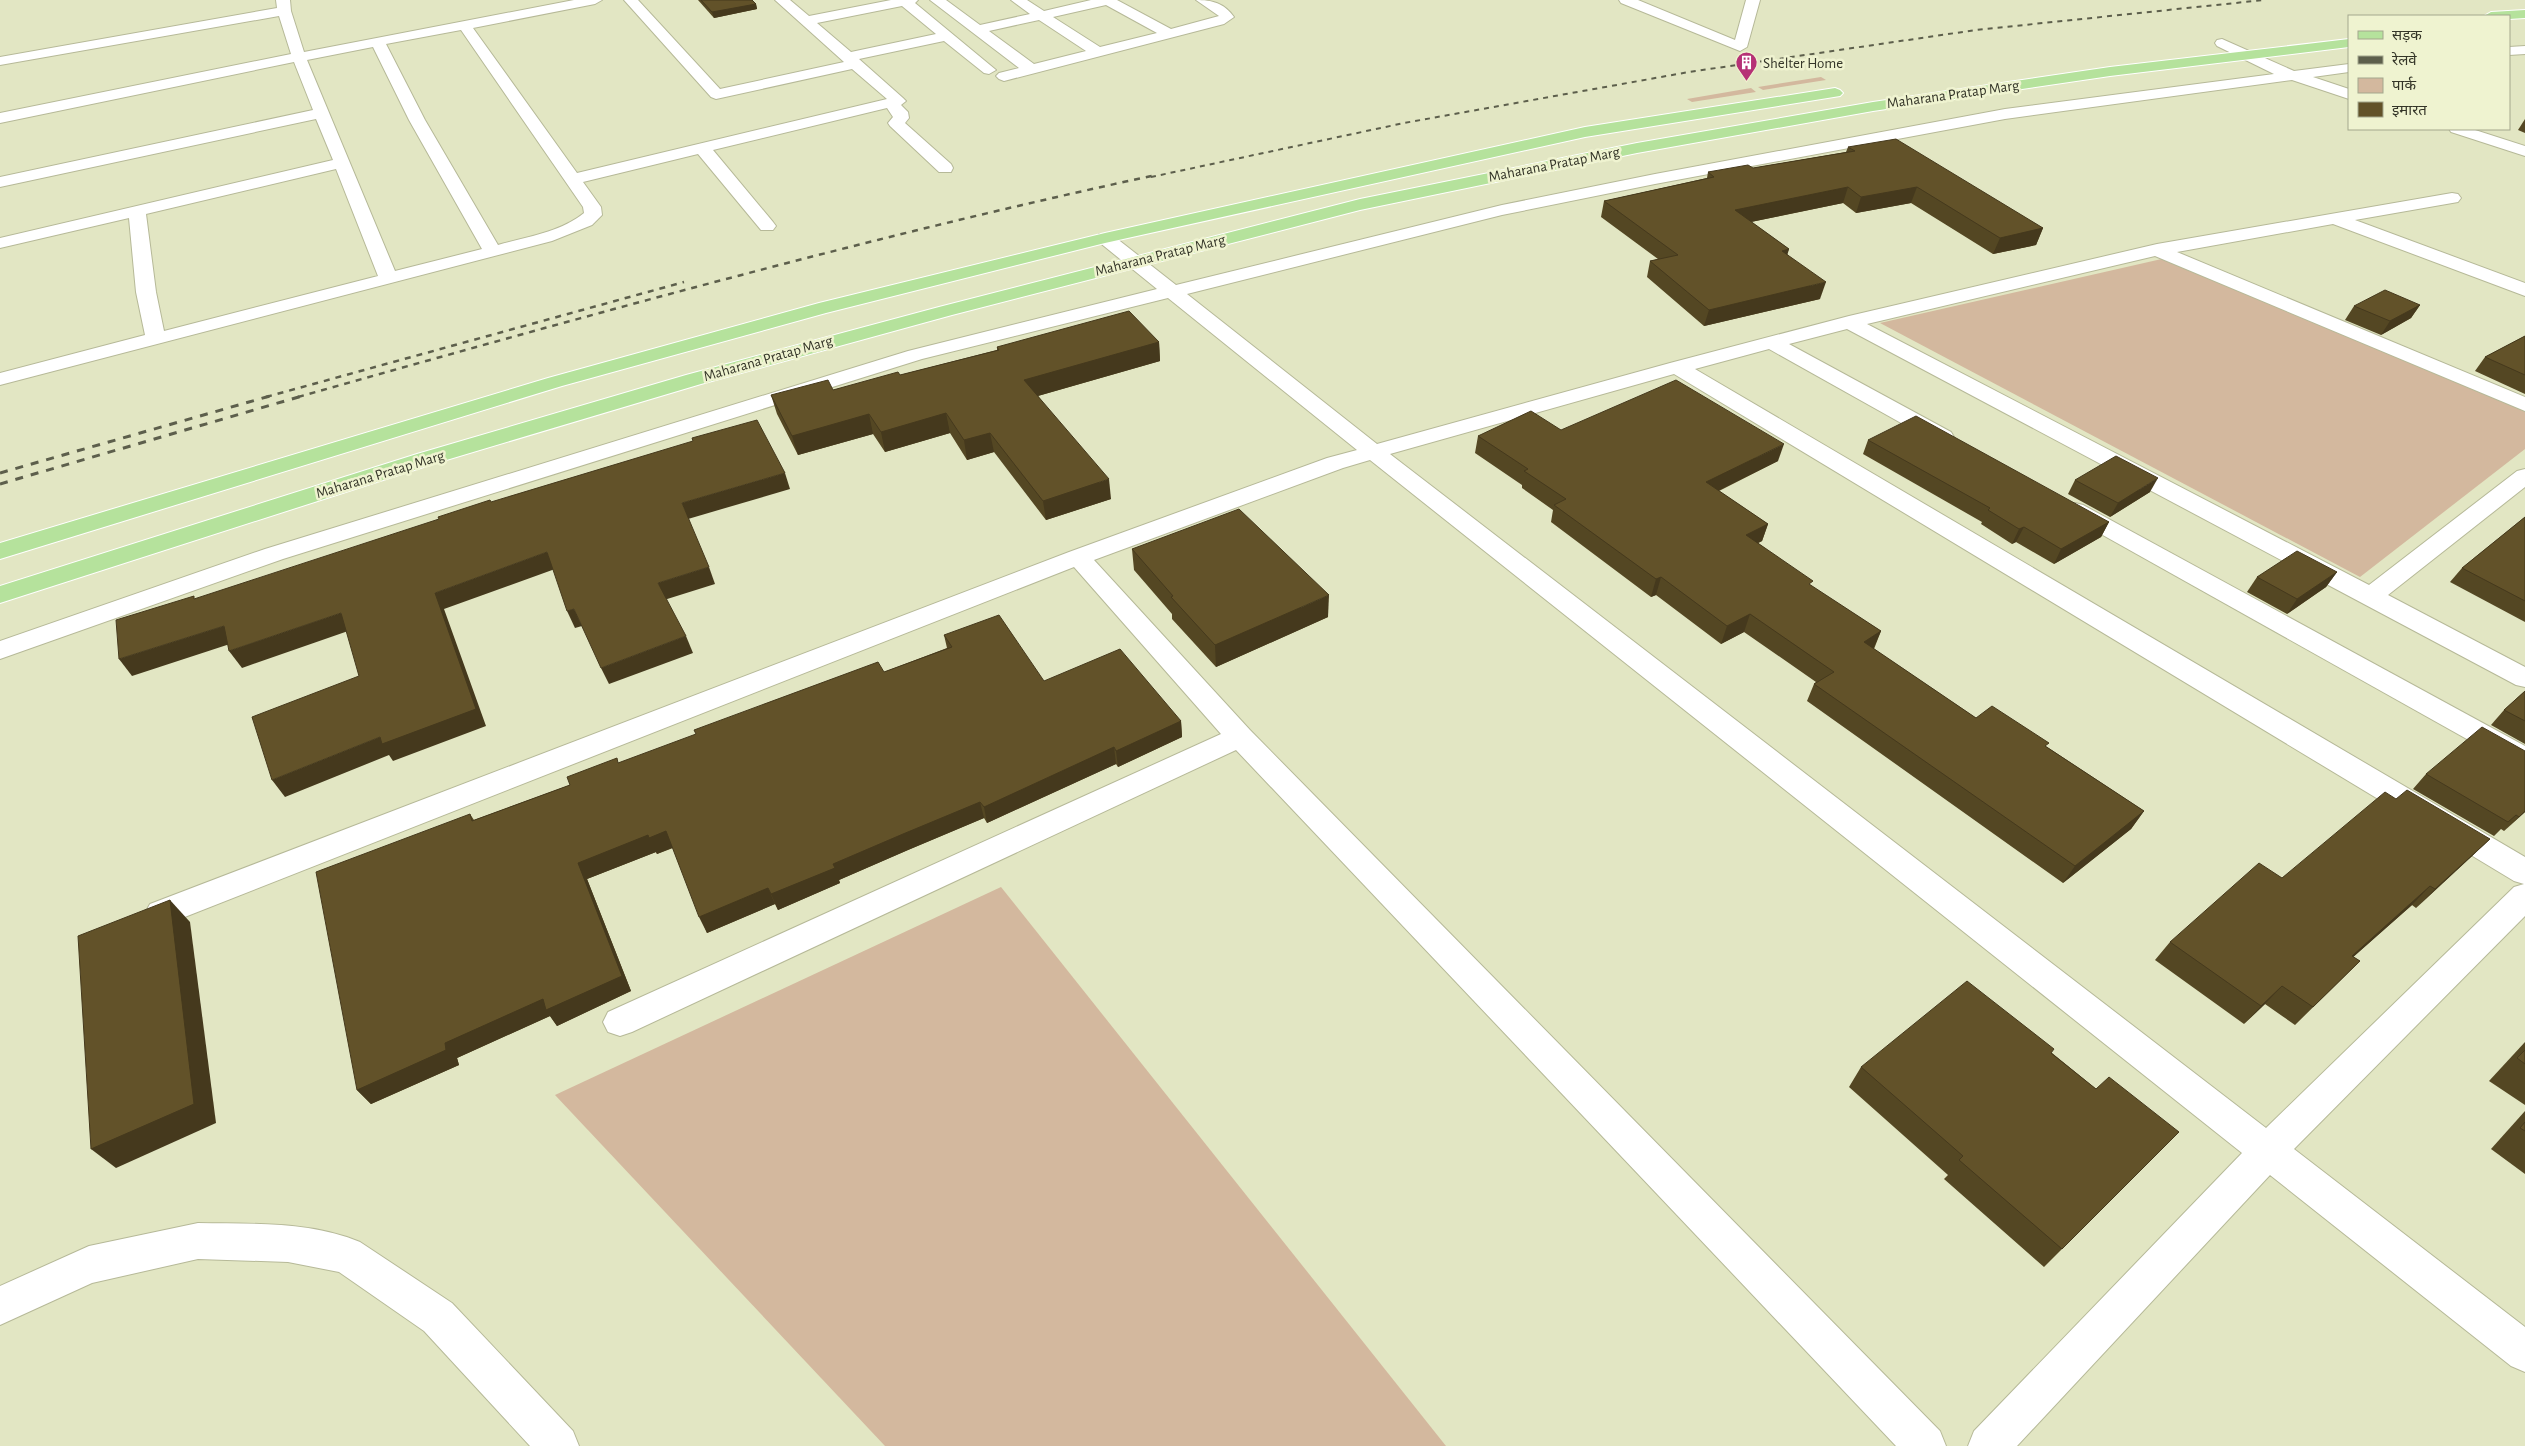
<svg xmlns="http://www.w3.org/2000/svg" width="2525" height="1446" viewBox="0 0 2525 1446" font-family="'Alegreya Sans','Noto Sans Devanagari',sans-serif">
  <style>
    .green { fill: #d3b89e }
    .lines { fill: none; stroke-linecap: round; stroke-linejoin: round }
    .minor-casing { stroke: #b6b998; stroke-width: 2 }
    .major-casing { stroke: #fff; stroke-width: 2 }
    .minor { fill: #fff; fill-rule: evenodd }
    .major { fill: #b5e29c; fill-rule: evenodd }
    .rail-far2 { stroke: #5d5f4c; stroke-width: 2; stroke-dasharray: 5 5; stroke-linecap: butt }
    .rail-far1 { stroke: #5d5f4c; stroke-width: 2.5; stroke-dasharray: 6 6; stroke-linecap: butt }
    .rail { stroke: #5d5f4c; stroke-width: 3; stroke-dasharray: 8 8; stroke-linecap: butt }
    .wall { fill: #544723 }
    .shaded-wall { fill: #45391d }
    .building { fill: #625229; stroke: #45391d }
    .labels { text-anchor: middle; stroke-width: 5; stroke-linejoin: round; paint-order: stroke }
    .far-poi-label { font-size: 15px; fill: #343528; stroke: #eff3d0; text-anchor: start }
    .far-street-label { font-size: 15px; fill: #343528; stroke: #eff3d0 }
  </style>
  <rect width="100%" height="100%" fill="#e2e6c3"/>
  <g class="green">
    <polygon points="1821,77 1826,80 1763,90 1758,87"/>
    <polygon points="1751,88 1756,92 1692,102 1687,99"/>
    <polygon points="2166,258 2525,411 2525,449 2360,577 1880,323"/>
    <polygon points="1001,887 1446,1446 885,1446 555,1095"/>
  </g>
  <g class="lines">
    <defs>
      <g id="minor">
        <path d="M276 0H290L291 11 304 52 574 0H602L595 4 473 28 577 173 887 99 852 69 716 99 711 97 624 0H638L720 89 844 62 775 0H790L809 16 891 0H918L915 3 996 70 989 74 984 73 944 41 859 59 903 98 906 101 901 105 908 112 909 118 905 123 951 164 953 168 951 172H939L890 126 888 123 893 117 887 108 713 150 773 222 776 226 773 230H761L698 154 583 182 601 207 602 215 592 225 552 241 0 385V373L145 335 136 292 129 218 0 248V238L333 160 316 119 0 187V177L313 110 294 62 0 123V113L291 54 279 16 0 65V57L277 8ZM902 6 936 34 851 52 817 23ZM461 30 583 207 584 213C561 232 526 237 498 245L425 120 386 44ZM373 47 409 120 482 249 395 271 307 60ZM336 169 378 276 164 331 156 292 146 214Z"/>
        <path d="M930 0H946L980 25 1030 14 1011 0H1027L1044 11 1091 0H1117L1171 29 1219 16 1196 0C1212 0 1224 3 1234 17L1224 24 1004 81 999 79 996 76 999 73 1019 68ZM1106 5 1157 33 1100 47 1053 17ZM1039 20 1086 51 1034 64 989 31Z"/>
        <polygon points="1619,0 1638,0 1735,40 1746,0 1760,0 1747,47 1740,51 1621,3"/>
        <path d="M2222 39 2294 71 2349 64V72L2313 77 2349 89V99L2292 80 2005 119 1655 184 1502 215 1187 294 1377 444 1670 363 1849 316 2157 244 2452 193 2458 194 2461 198 2458 202 2355 220 2525 283V296L2333 224 2177 252 2525 397V411L2155 256 1867 324 2369 585 2517 471 2525 469V487L2388 595 2525 667V687L2516 685 1847 329 1789 344 1951 432 1954 437 1951 442 1943 444 1935 442 1769 349 1695 369 2525 857V916L2294 1149 2525 1327V1372L2511 1366 2270 1175 2017 1446H1968L1974 1431 2242 1153 1370 460 1343 468 1094 560 1250 730 1940 1431 1946 1446H1896L1236 750 632 1032 620 1036 608 1032 603 1022 608 1012 1221 734 1074 567 172 922 161 926 150 922 145 913 150 904 1069 552 1327 458 1357 450 1168 298 922 359 283 559 0 659V641L265 549 908 351 1157 289 1099 242 1096 238 1099 234H1111L1176 285 1502 205 1655 174 2005 109 2274 74 2217 46 2215 43 2217 40ZM1674 374 2514 881 2524 884 2514 887 2266 1128 1390 454Z"/>
        <polygon points="2525,46 2525,54 2509,55 2509,47"/>
        <polygon points="2449,129 2472,129 2525,146 2525,156 2451,132"/>
        <polygon points="2075,503 2083,505 2525,746 2525,769 2515,766 2067,515 2063,510 2067,505"/>
        <path d="M198 1223C251 1224 310 1221 360 1242L452 1303 573 1431 579 1446H530L424 1331 339 1272 288 1262 198 1259 92 1283 0 1325V1286L89 1246Z"/>
      </g>
      <g id="major">
        <polygon points="2525,10 2525,18 2509,19 2509,16 2484,16 2491,12"/>
        <polygon points="2349,39 2349,47 2110,76 1873,111 1637,153 1360,210 952,315 701,384 433,464 0,603 0,586 417,454 686,375 939,307 1360,199 1637,143 1873,102 2110,67"/>
        <polygon points="1835,88 1840,90 1843,93 1840,96 1585,137 1105,243 826,313 562,386 0,559 0,543 548,378 819,303 1105,233 1585,127"/>
      </g>
    </defs>
    <use href="#minor" class="minor-casing"/>
    <use href="#major" class="major-casing"/>
    <use href="#minor" class="minor"/>
    <use href="#major" class="major"/>
    <polyline class="rail-far2" points="1151,177 1404,123 1689,72 1976,30 2264,0"/>
    <g class="rail-far1">
      <polyline points="266,397 684,282"/>
      <path d="M298 397C582 317 867 237 1156 175"/>
    </g>
    <g class="rail">
      <polyline points="0,473 270,396"/>
      <polyline points="0,484 302,396"/>
    </g>
  </g>
  <g class="wall">
    <polygon points="698,0 752,0 756,4 757,9 714,18"/>
    <polygon points="2525,119 2525,133 2518,130"/>
    <polygon points="1848,147 2043,228 2036,245 1993,254 1911,203 1856,213 1843,203 1751,222 1789,249 1787,254 1820,299 1704,326 1647,277 1650,261 1658,259 1601,217 1604,201 1707,178 1708,172 1753,168 1846,152"/>
    <polygon points="2420,305 2411,318 2381,335 2345,320 2354,306"/>
    <polygon points="2525,336 2525,394 2475,371 2485,357"/>
    <polygon points="1159,342 1160,361 1038,396 1111,499 1046,520 994,452 967,460 950,433 885,452 873,434 798,455 777,414 771,395 833,390 900,375 997,350 997,347"/>
    <polygon points="1561,430 1778,461 1719,491 1768,524 1762,541 1758,543 1811,586 1881,631 1874,649 1976,718 2047,747 2144,811 2131,829 2063,883 1807,701 1814,684 1816,682 1744,632 1721,644 1656,595 1651,597 1551,522 1553,510 1522,488 1522,485 1475,453 1478,436"/>
    <polygon points="1868,440 2109,522 2101,537 2054,564 2016,542 2012,544 1981,524 1982,522 1863,454"/>
    <polygon points="2075,480 2150,492 2110,517 2068,494"/>
    <polygon points="2525,517 2525,622 2450,582 2462,568"/>
    <polygon points="1132,549 1328,617 1216,667 1172,619 1172,614 1134,570"/>
    <polygon points="2337,572 2326,587 2287,614 2247,592 2257,577"/>
    <polygon points="944,635 1044,681 1181,721 1182,737 1118,767 1116,764 987,823 984,818 908,850 839,880 840,883 778,910 775,904 707,933 673,848 657,854 656,852 587,879 631,991 557,1026 550,1016 457,1058 459,1065 371,1104 357,1090 470,814 474,820 570,785 619,763 884,672 947,648"/>
    <polygon points="2525,691 2525,744 2491,725 2504,710"/>
    <polygon points="2525,751 2525,812 2504,831 2501,829 2494,836 2413,789 2426,774"/>
    <polygon points="2396,799 2490,839 2471,857 2416,908 2412,905 2353,957 2360,961 2295,1025 2265,1004 2244,1024 2155,960 2170,942 2282,878"/>
    <polygon points="2525,1042 2525,1105 2489,1081"/>
    <polygon points="2052,1053 2096,1089 2179,1132 2044,1267 1944,1179 1948,1175 1849,1087 1861,1067"/>
    <polygon points="2525,1111 2525,1174 2491,1149"/>
  </g>
  <g class="shaded-wall">
    <polygon points="756,4 757,9 714,18 712,12"/>
    <polygon points="1848,187 1843,203 1731,226 1735,210"/>
    <polygon points="1917,187 1911,203 1856,213 1861,197"/>
    <polygon points="2043,228 2036,245 1993,254 2000,238"/>
    <polygon points="1789,249 1784,266 1782,251"/>
    <polygon points="1826,282 1820,299 1704,326 1709,310"/>
    <polygon points="2420,305 2411,318 2381,335 2390,321"/>
    <polygon points="1159,342 1160,361 1027,399 1024,380"/>
    <polygon points="946,413 950,433 885,452 881,432"/>
    <polygon points="869,414 873,434 798,455 792,436"/>
    <polygon points="990,433 994,452 967,460 964,440"/>
    <polygon points="1784,444 1778,461 1701,499 1706,482"/>
    <polygon points="785,473 790,489 688,519 682,503"/>
    <polygon points="2158,478 2150,492 2110,517 2118,503"/>
    <polygon points="1109,479 1111,499 1046,520 1043,501"/>
    <polygon points="2109,522 2101,537 2054,564 2061,549"/>
    <polygon points="1768,524 1762,541 1740,552 1746,535"/>
    <polygon points="2024,527 2016,542 2012,544 2019,529"/>
    <polygon points="547,552 555,569 444,609 486,726 393,761 389,755 285,797 272,780 380,737 435,593"/>
    <polygon points="709,567 715,584 664,600 658,583"/>
    <polygon points="2337,572 2326,587 2287,614 2297,599"/>
    <polygon points="1661,577 1656,595 1651,597 1656,579"/>
    <polygon points="1329,595 1328,617 1216,667 1215,645"/>
    <polygon points="574,609 582,626 575,628 567,611"/>
    <polygon points="341,613 351,630 242,668 229,651"/>
    <polygon points="1750,614 1744,632 1721,644 1727,626"/>
    <polygon points="224,626 236,642 132,676 119,659"/>
    <polygon points="1881,631 1873,649 1864,642"/>
    <polygon points="686,636 693,653 609,684 601,668"/>
    <polygon points="1181,721 1182,737 1118,767 1116,751"/>
    <polygon points="1114,747 1116,764 987,823 984,807"/>
    <polygon points="980,802 984,818 908,850 839,880 840,883 778,910 771,894 833,864 903,834"/>
    <polygon points="2144,811 2131,829 2063,883 2075,866"/>
    <polygon points="2525,811 2525,812 2504,831"/>
    <polygon points="666,831 674,847 657,854 656,852 587,879 631,991 557,1026 550,1016 457,1058 459,1065 371,1104 357,1090 445,1043 578,863 648,835"/>
    <polygon points="2490,839 2471,857 2416,908 2435,889"/>
    <polygon points="2430,886 2412,905 2334,974 2352,956"/>
    <polygon points="768,888 775,904 707,933 699,917"/>
    <polygon points="170,900 190,922 216,1123 116,1168 91,1149"/>
    <polygon points="2282,986 2265,1004 2244,1024 2261,1006"/>
  </g>
  <g class="building">
    <polygon points="701,0 752,0 756,4 712,12"/>
    <polygon points="1896,139 2043,228 2000,238 1917,187 1861,197 1848,187 1735,210 1789,249 1782,251 1826,282 1709,310 1650,261 1678,255 1604,201 1714,177 1708,172 1748,165 1753,168 1855,151 1848,147"/>
    <polygon points="2385,290 2420,305 2390,321 2354,306"/>
    <polygon points="1129,311 1159,342 1024,380 1109,479 1043,501 990,433 964,440 946,413 881,432 869,414 792,436 771,395 828,380 833,390 898,372 900,375 999,350 997,347"/>
    <polygon points="2525,336 2525,375 2485,357"/>
    <polygon points="1676,380 1784,444 1706,482 1768,524 1746,535 1813,581 1809,584 1881,631 1864,642 1976,718 1992,706 2049,743 2045,746 2144,811 2075,866 1814,684 1834,672 1750,614 1727,626 1661,577 1656,579 1554,505 1566,499 1524,471 1528,469 1478,436 1531,411 1561,430"/>
    <polygon points="1916,416 2109,522 2061,549 2024,527 2019,529 1988,510 1990,508 1868,440"/>
    <polygon points="757,420 785,473 682,503 709,567 658,583 686,636 601,668 574,609 567,611 547,552 435,593 476,709 382,744 380,737 272,780 252,717 359,676 341,613 229,651 224,626 119,659 116,620 194,596 194,599 439,519 438,517 490,500 491,502 693,441 692,438"/>
    <polygon points="2116,456 2158,478 2118,503 2075,480"/>
    <polygon points="1239,509 1329,595 1215,645 1171,597 1173,596 1132,549"/>
    <polygon points="2525,517 2525,601 2462,568"/>
    <polygon points="2297,551 2337,572 2297,599 2257,577"/>
    <polygon points="999,615 1044,681 1120,649 1181,721 1116,751 1114,747 984,807 980,802 903,834 833,864 835,868 771,894 768,888 699,917 666,831 649,838 648,835 578,863 622,976 546,1010 543,999 445,1043 446,1050 357,1090 316,872 470,814 472,821 570,785 567,777 617,758 618,763 696,734 694,730 878,662 884,672 952,647 944,635"/>
    <polygon points="2525,691 2525,721 2504,710"/>
    <polygon points="2482,727 2525,751 2525,811 2519,817 2516,815 2508,822 2426,774"/>
    <polygon points="2407,790 2490,839 2435,889 2430,886 2352,956 2360,961 2313,1007 2282,986 2261,1006 2170,942 2259,863 2282,878 2385,792 2396,799"/>
    <polygon points="170,900 194,1104 91,1149 78,936"/>
    <polygon points="1967,981 2054,1049 2051,1053 2096,1089 2109,1077 2179,1132 2062,1249 1959,1160 1963,1156 1861,1067"/>
    <polygon points="2525,1050 2525,1064 2517,1058"/>
    <polygon points="2525,1122 2525,1131 2520,1128"/>
  </g>
  <defs>
    <symbol id="building-pin" viewBox="-11 -11 22 30"><path d="M0 17L-7.5 6A9.5 9.5 0 1 1 7.5 6Z" fill="#b63175" stroke="#eff3d0"/><path d="M-4-6H4V6H1V3H-1V6H-4ZM-2.5-4.3h1.7v1.8h-1.7ZM.8-4.3h1.7v1.8H.8ZM-2.5-1h1.7V.8h-1.7ZM.8-1h1.7V.8H.8Z" fill="#fff"/></symbol>
  </defs>
  <g fill-rule="evenodd">
    <use href="#building-pin" x="1734" y="50" width="25" height="34"/>
  </g>
  <g class="labels">
    <g class="far-poi-label">
      <text x="1763" y="68">Shelter Home</text>
    </g>
    <g class="far-street-label">
      <text transform="translate(1953 94) rotate(-8)" y="5">Maharana Pratap Marg</text>
      <text transform="translate(1554 164) rotate(-11)" y="5">Maharana Pratap Marg</text>
      <text transform="translate(1160 255) rotate(-14)" y="5">Maharana Pratap Marg</text>
      <text transform="translate(768 358) rotate(-16)" y="5">Maharana Pratap Marg</text>
      <text transform="translate(380 474) rotate(-17)" y="5">Maharana Pratap Marg</text>
    </g>
  </g>
  <rect x="2348" y="15" width="162" height="115" fill="#eff3d0" stroke="#a4a78d"/>
  <rect x="2358" y="31" width="25" height="8" fill="#b5e29c" stroke="#a4a78d"/>
  <text x="2392" y="40" font-size="15" fill="#343528">सड़क</text>
  <rect x="2358" y="56" width="25" height="8" fill="#5d5f4c" stroke="#a4a78d"/>
  <text x="2392" y="65" font-size="15" fill="#343528">रेलवे</text>
  <rect x="2358" y="78" width="25" height="15" fill="#d3b89e" stroke="#a4a78d"/>
  <text x="2392" y="90" font-size="15" fill="#343528">पार्क</text>
  <rect x="2358" y="102" width="25" height="15" fill="#625229" stroke="#a4a78d"/>
  <text x="2392" y="115" font-size="15" fill="#343528">इमारत</text>
</svg>
